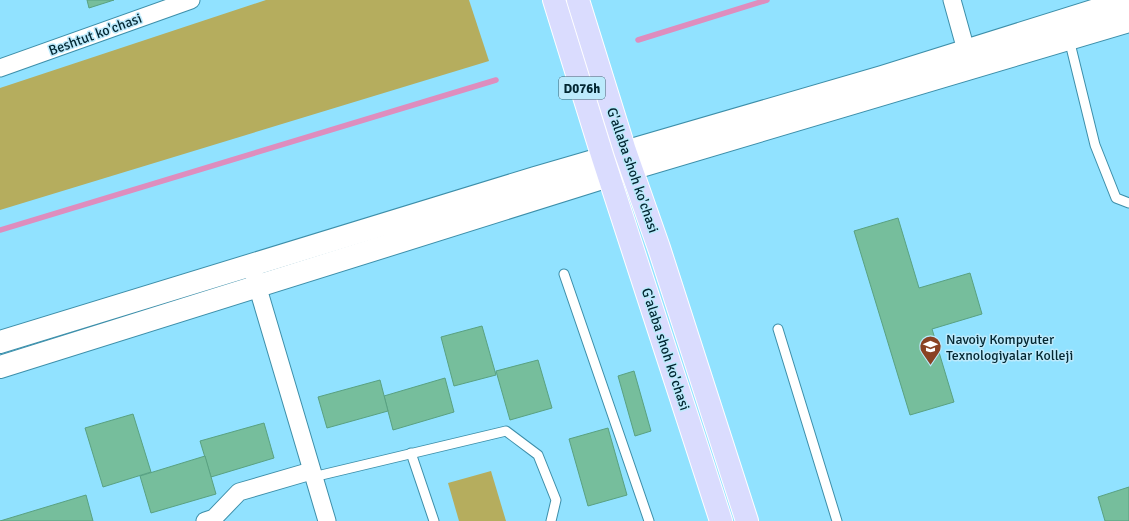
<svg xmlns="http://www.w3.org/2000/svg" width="1129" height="521" viewBox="0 0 1129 521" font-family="Signika,sans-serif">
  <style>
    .green { fill: #b5ad5e }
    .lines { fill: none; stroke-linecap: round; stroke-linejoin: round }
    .stream { stroke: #de8dbe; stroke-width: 5.5 }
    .building { fill: #76be9c; stroke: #59a181 }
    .service-casing { stroke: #3d8faa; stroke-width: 11 }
    .minor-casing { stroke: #3d8faa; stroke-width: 19 }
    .secondary-casing { stroke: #3d8faa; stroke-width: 24 }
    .primary-casing { stroke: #fff; stroke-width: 24 }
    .service { stroke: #fff; stroke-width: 9 }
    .minor { stroke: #fff; stroke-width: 17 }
    .secondary { stroke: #fff; stroke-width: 22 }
    .primary { stroke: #dadcfe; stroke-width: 22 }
    .labels { text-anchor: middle; stroke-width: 3; stroke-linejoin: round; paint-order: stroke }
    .shield { fill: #bceafc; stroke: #3a616e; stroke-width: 1 }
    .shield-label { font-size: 13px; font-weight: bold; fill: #022631 }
    .street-label { font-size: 14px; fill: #022631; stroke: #bceafc }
    .poi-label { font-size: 14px; fill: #022631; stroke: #bceafc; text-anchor: start }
  </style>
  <rect width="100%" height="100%" fill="#91e2ff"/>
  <g class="green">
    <polygon points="266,0 469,0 489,61 0,210 0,88"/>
    <polygon points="491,471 506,521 459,521 448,483"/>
  </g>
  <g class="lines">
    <g class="stream">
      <polyline points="638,40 767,0"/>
      <polyline points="0,230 496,80"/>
    </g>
  </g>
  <g class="building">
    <polygon points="87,0 114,0 89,8"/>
    <polygon points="898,218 919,288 970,273 982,314 932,329 954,402 910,415 854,231"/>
    <polygon points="482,326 496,375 454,386 441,337"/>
    <polygon points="538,360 552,408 510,420 496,371"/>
    <polygon points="634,371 651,431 635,436 618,376"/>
    <polygon points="445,378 454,412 393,430 384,396"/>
    <polygon points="380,380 388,411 327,428 318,397"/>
    <polygon points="133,414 151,472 103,487 85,428"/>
    <polygon points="264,423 274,458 211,477 200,441"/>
    <polygon points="608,428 627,495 588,506 569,439"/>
    <polygon points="205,456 216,494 151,513 140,476"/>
    <polygon points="1129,487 1129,521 1105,521 1098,497"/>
    <polygon points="86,495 93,521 0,521"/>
  </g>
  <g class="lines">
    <defs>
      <g id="service">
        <polyline points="1069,39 1095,145 1116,198 1129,203"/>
        <polyline points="564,274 649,521"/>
        <polyline points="778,329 837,521"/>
        <polyline points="411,453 434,521"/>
        <polyline points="313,477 506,431 538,455 556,500 551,521"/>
      </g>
      <g id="minor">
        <polyline points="952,0 969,61"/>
        <polyline points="0,68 191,0"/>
        <polyline points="254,275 327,521"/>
        <polyline points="205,521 214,518 239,492 311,471"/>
      </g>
      <g id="secondary">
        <polyline points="0,342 535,178 882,77 1128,0"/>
        <polyline points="0,367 631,169 1129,21"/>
      </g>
      <g id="primary">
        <polyline points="554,0 603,158 721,521"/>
        <polyline points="578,0 625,151 659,248 747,521"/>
      </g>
    </defs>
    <use href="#service" class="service-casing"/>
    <use href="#minor" class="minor-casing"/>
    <use href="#secondary" class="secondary-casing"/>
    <use href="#primary" class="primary-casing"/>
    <use href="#service" class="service"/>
    <use href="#minor" class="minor"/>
    <use href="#secondary" class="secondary"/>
    <use href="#primary" class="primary"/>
  </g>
  <defs>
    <symbol id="university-pin" viewBox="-11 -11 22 30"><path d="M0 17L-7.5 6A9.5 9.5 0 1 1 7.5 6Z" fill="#8a4223" stroke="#bceafc"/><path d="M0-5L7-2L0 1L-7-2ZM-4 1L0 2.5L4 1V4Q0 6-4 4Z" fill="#fff"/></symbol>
  </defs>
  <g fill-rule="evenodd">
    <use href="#university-pin" x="918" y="334" width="25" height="34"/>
  </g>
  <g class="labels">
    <rect class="shield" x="559" y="77" width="46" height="22" rx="3"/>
    <g class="shield-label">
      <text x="582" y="93">D076h</text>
    </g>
    <g class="street-label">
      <text transform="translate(95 34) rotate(-20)" y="5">Beshtut ko'chasi</text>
      <text transform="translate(633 170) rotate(71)" y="5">G'allaba shoh ko'chasi</text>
      <text transform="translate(666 349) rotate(72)" y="5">G'alaba shoh ko'chasi</text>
    </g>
    <g class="poi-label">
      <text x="946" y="344">Navoiy Kompyuter<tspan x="946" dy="16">Texnologiyalar Kolleji</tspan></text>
    </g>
  </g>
</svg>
